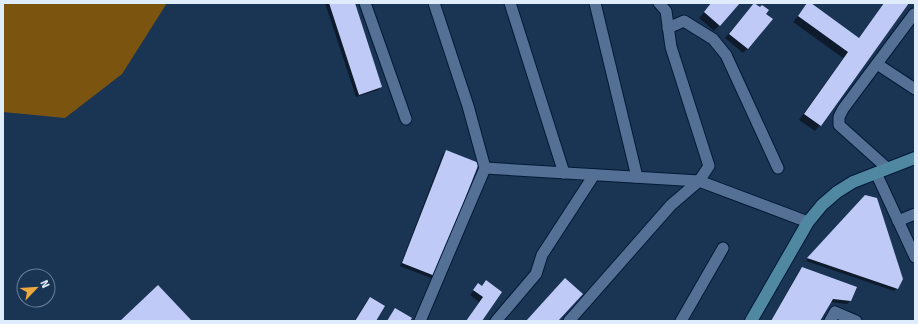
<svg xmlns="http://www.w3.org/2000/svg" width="918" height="324" viewBox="0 0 918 324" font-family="'Fira Sans',sans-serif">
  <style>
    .green { fill: #7b5410 }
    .shadow { fill: #0007 }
    .building { fill: #bfcaf6 }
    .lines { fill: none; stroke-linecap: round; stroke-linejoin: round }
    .street-casing { stroke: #021a38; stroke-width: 13 }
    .secondary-casing { stroke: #021a38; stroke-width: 14 }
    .street { stroke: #547195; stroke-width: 11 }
    .secondary { stroke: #5088a1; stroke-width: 12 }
  </style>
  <rect width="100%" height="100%" fill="#1a3454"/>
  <polygon class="green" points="3,3 167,3 122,74 65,118 3,112"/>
  <g class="shadow">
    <polygon points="325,3 353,3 381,87 378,90 356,97"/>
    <polygon points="712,3 739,3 714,31 699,18"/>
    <polygon points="808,3 858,39 884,3 908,3 820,125 815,131 799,120 843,58 793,22"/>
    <polygon points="750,8 760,8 748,48 743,53 725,38"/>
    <polygon points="446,151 434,275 431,278 400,266 443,154"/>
    <polygon points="862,199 897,288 894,291 806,261"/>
    <polygon points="802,268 850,301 847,304 830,302 819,321 771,321 799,271"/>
    <polygon points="487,282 480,321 466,321 479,302 470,295 478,285 482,287"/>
    <polygon points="370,298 374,321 354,321 366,302"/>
  </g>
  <g class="building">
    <polygon points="329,3 355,3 382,87 359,95"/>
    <polygon points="711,3 740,3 720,26 704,12"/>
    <polygon points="754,3 760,7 762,5 769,10 766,14 773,19 748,49 729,34"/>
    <polygon points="807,3 811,3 859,38 884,3 909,3 821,126 804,114 848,52 798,16"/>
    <polygon points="446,150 479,163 435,276 402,263"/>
    <polygon points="865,195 877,198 903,279 898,289 807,258"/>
    <polygon points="802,267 857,287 851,301 833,299 820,321 771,321"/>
    <polygon points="565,278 583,294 558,321 526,321"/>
    <polygon points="486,280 502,292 482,321 466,321 483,297 473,290 478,283 482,286"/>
    <polygon points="158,285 192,321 120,321"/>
    <polygon points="370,297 385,306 376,321 355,321"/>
    <polygon points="395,308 412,318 410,321 387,321"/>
  </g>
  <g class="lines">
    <defs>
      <g id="street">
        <polyline points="365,3 406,119"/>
        <polyline points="510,3 564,173"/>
        <polyline points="595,3 637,177"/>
        <polyline points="668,28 684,21 713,39 726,55 778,168"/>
        <polyline points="877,64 915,89"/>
        <polyline points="485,168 699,181 808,222"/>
        <polyline points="887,168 839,125 839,117 843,109 914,14"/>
        <polyline points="876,173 915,257"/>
        <polyline points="898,221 915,214"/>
        <polyline points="420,321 485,168 468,106 434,3"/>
        <polyline points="496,321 536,274 542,255 594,175"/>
        <polyline points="569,321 671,205 699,181 709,166 671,47 666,11 659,3"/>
        <polyline points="681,321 723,248"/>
        <polyline points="830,321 835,312 856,321"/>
      </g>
      <polyline id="secondary" points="751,321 808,222 822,205 837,192 853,182 915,158"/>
    </defs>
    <use href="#street" class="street-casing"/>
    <use href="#secondary" class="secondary-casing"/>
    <use href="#street" class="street"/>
    <use href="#secondary" class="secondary"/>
  </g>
  <rect width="918" height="324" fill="none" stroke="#dfecfc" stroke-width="8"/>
  <g transform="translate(36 288) rotate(65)"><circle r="19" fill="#1a3454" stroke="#697e97"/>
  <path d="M0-3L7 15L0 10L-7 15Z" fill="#eda83b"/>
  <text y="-6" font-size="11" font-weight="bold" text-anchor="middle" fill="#dfecfc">N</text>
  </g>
</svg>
